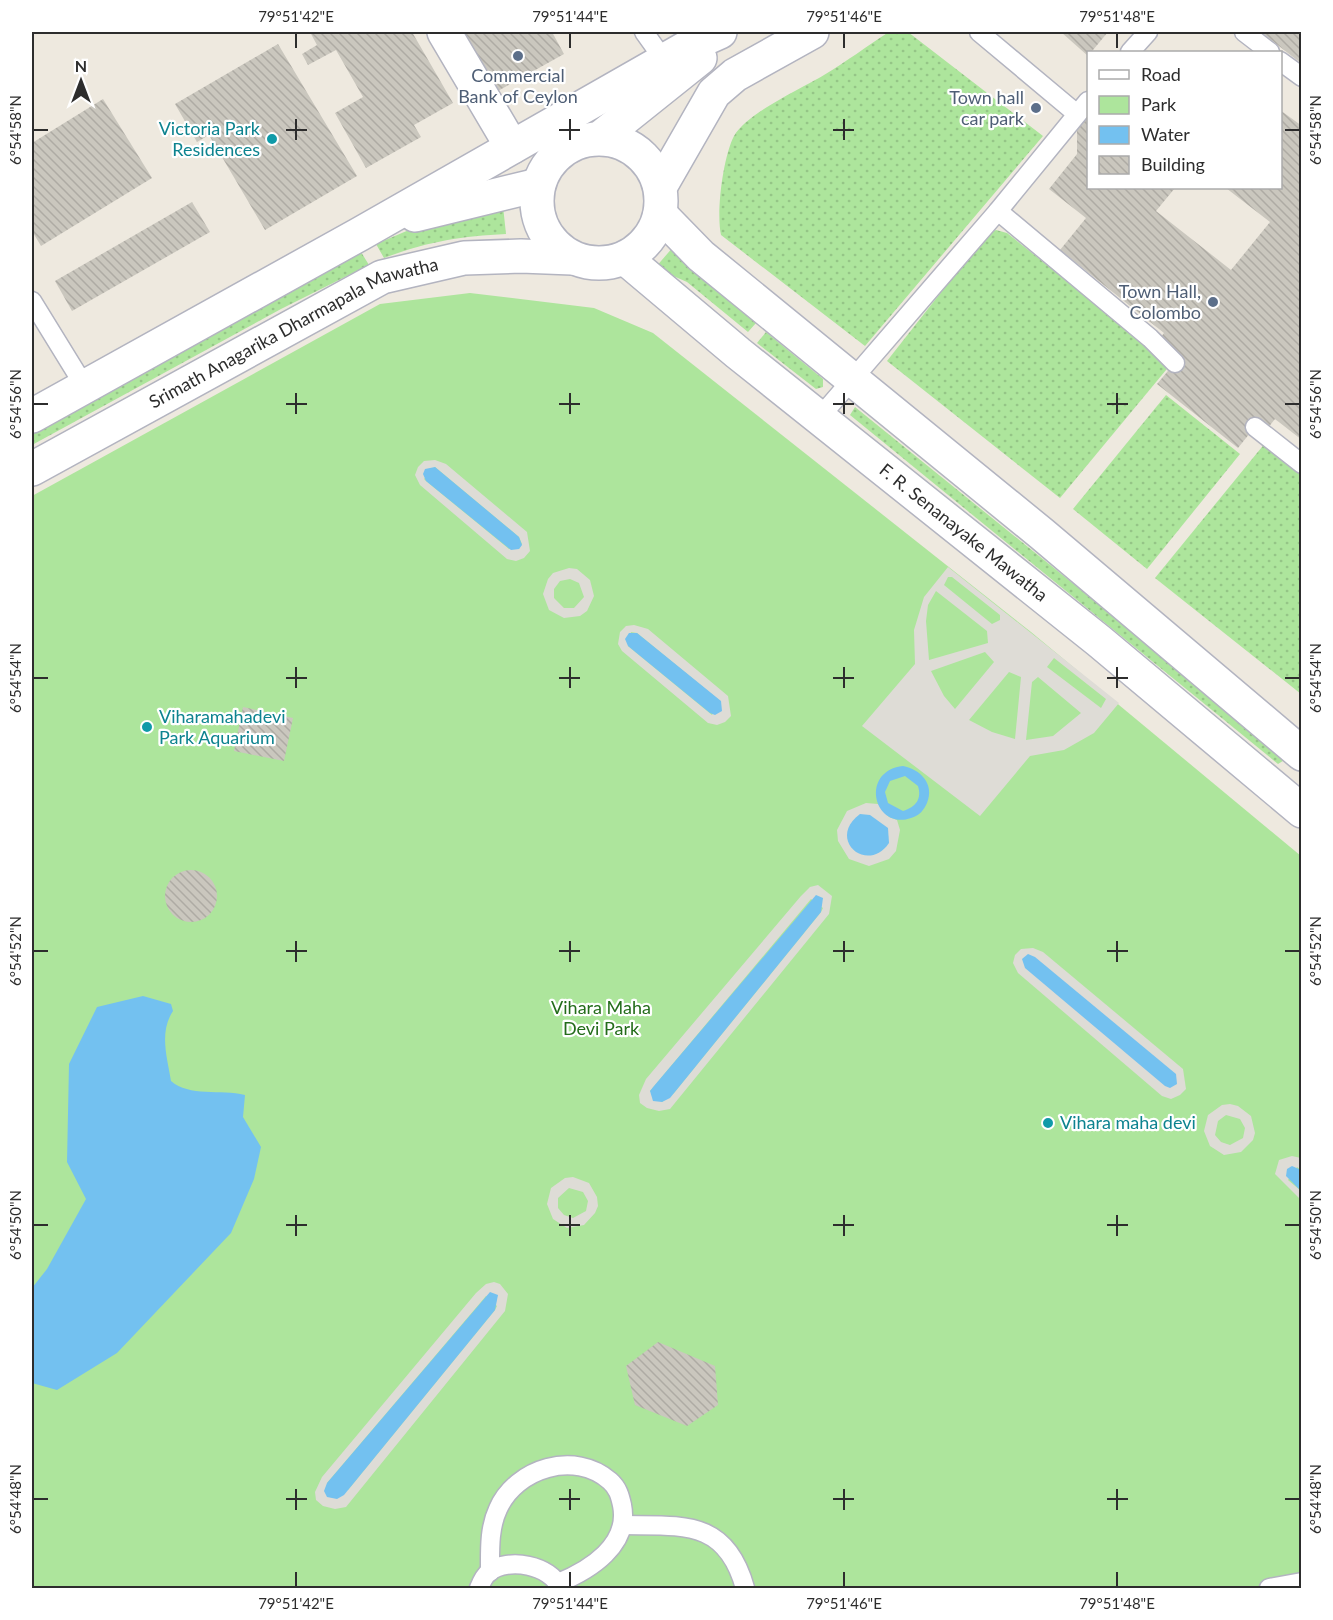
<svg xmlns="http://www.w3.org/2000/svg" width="1333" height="1620" viewBox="0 0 1333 1620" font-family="Lato,sans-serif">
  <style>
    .grass { fill: url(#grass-dots) }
    .park { fill: #ade59c }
    .plaza { fill: #dedcd6; fill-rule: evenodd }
    .water { fill: #73c1f0; fill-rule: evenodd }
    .building { fill: url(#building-back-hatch) }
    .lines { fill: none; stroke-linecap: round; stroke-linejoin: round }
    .lane-casing { stroke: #b3b4c0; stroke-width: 21 }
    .street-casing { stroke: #b3b4c0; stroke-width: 36 }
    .secondary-casing { stroke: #b3b4c0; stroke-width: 36 }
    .lane { stroke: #fff; stroke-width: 18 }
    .street { stroke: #fff; stroke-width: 33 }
    .secondary { stroke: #fff; stroke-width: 33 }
    .ticks { fill: none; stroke: #2d2d2d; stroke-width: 2 }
    .service-dot { fill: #5c6f8a; stroke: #fff; stroke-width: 2 }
    .culture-dot { fill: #0f9aa8; stroke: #fff; stroke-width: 2 }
    .labels { text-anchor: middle; stroke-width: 4.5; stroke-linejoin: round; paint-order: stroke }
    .service-label { font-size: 18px; fill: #4e5e75; stroke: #fff; text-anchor: end }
    .culture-label { font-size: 18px; fill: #0d838f; stroke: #fff; text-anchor: start }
    .street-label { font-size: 18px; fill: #2d2d2d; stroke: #fff }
    .park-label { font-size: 18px; fill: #236c1a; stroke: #fff }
    .neatline { fill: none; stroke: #2d2d2d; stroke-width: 2 }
    .ticks-label { font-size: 15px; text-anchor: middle; fill: #2d2d2d }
  </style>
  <defs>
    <pattern id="grass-dots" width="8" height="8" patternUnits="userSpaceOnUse" patternTransform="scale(1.5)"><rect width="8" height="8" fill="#ade59c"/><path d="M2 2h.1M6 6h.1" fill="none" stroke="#95c587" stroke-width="1.8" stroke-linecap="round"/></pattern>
    <pattern id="building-back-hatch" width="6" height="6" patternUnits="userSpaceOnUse" patternTransform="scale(1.5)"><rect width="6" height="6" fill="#cac7be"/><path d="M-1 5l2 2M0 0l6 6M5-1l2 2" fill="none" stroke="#aeaba4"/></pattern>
  </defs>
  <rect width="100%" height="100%" fill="#eee9df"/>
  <g class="grass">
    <path d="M889 32H908L1043 136 865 346 721 235C716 213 723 157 734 136 747 113 801 89 824 75 846 62 867 46 889 32Z"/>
    <path d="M503 206 506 234C461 236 426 242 384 258L376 244 416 227Z"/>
    <polygon points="996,230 1007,233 1171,364 1060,498 887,361 986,235"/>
    <polygon points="674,246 696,273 756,323 748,332 687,282 655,268"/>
    <polygon points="361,252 369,265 281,309 32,445 32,433"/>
    <polygon points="766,332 823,379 823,387 816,389 757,343"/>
    <polygon points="1166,395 1240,454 1147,569 1073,509"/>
    <polygon points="855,407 1286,756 1286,759 1278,764 850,415"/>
    <polygon points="1266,442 1301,470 1301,694 1155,578"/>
  </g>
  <polygon class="park" points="470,293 594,308 653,333 1031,632 1301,856 1301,1588 32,1588 32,496 380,304"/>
  <g class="plaza">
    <path d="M435 460 446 464 527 532 530 551 524 558 516 561 507 559 420 485 415 475 418 467 424 461ZM435 467 519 537 522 544 519 549H509L426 481 424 479Z"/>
    <path d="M948 567 1119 703 1094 733 1064 750 1030 756 980 816 862 726 915 664 914 630 924 597ZM948 577H952L1000 615V620L992 624 944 585ZM936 591 987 631 988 643 929 660 926 621 928 605ZM985 652 994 662 955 709 944 696 931 671ZM1054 658 1106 699 1101 708 1047 667ZM1009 672 1021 677 1015 739 992 732 969 720ZM1038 677 1081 713 1053 736 1026 740 1032 682Z"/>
    <path d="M569 568 577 569 590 580 594 596 587 611 580 616 564 618 549 610 543 594 548 579 553 573ZM570 579 579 583 584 597 574 608H564L554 598V589L560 581Z"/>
    <path d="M634 625 648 629 728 696 731 716 725 722 717 725 708 723 622 651 618 644 620 632 626 626ZM631 632 637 633 720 701 712 715 628 646Z"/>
    <polygon points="866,803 878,804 889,817 897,820 900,830 896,851 889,859 869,866 849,859 838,841 837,830 847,811"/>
    <path d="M818 885 832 896 829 914 670 1109 659 1111 647 1108 640 1103 639 1095 646 1079 801 896 810 887ZM811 899 823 908 821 912 674 1093 662 1102 650 1091Z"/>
    <polygon points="1033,948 1043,952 1183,1069 1186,1089 1180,1095 1171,1099 1162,1096 1018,973 1013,963 1015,955 1021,949"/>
    <path d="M1230 1104 1238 1106 1251 1116 1255 1133 1253 1140 1241 1152 1224 1155 1210 1146 1204 1131 1208 1115 1222 1105ZM1226 1115 1240 1119 1245 1128 1243 1138 1230 1145 1221 1142 1215 1135 1218 1121Z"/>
    <polygon points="1292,1156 1301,1158 1301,1170 1297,1167 1288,1180 1301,1191 1301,1200 1275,1174 1279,1160"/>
    <path d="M573 1177 589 1183 597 1197 598 1206 595 1213 584 1225 567 1228 553 1219 547 1204 551 1188 565 1178ZM569 1188 583 1192 588 1201 586 1211 573 1218 564 1215 558 1208V1198Z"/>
    <path d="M494 1282 500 1284 508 1294 505 1311 346 1507 335 1509 323 1506 316 1500 315 1492 322 1477 476 1293 486 1284ZM486 1296 497 1306 495 1310 348 1490 327 1483Z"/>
  </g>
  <g class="water">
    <polygon points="435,467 519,537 522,545 519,549 511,550 426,481 423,474 425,469"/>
    <polygon points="629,633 637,633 721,701 722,711 715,715 710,713 628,646 625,639"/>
    <path d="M903 766C920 769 935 784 927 803 924 810 919 816 911 818 874 831 859 771 903 766ZM905 776 918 786C922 799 916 807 903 811L888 803 885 792 890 781Z"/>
    <path d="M860 814 870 815 888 828 889 843C867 875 826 839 860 814Z"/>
    <polygon points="816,895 823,898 821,912 670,1098 662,1102 653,1101 650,1091 654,1086"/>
    <polygon points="1028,954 1035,957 1176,1074 1177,1084 1170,1088 1165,1086 1025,968 1022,959"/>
    <path d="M143 996 171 1004 173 1011C159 1032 167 1057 171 1081 189 1097 221 1089 245 1095L243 1117 261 1147 254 1179 231 1233 117 1353 57 1390 32 1383V1288L47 1269 86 1199 67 1162 69 1064 97 1007Z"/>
    <polygon points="1292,1166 1301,1170 1301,1191 1286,1176 1287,1169"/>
    <polygon points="490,1292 498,1295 495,1310 344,1495 337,1499 327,1497 324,1491 327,1483"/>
  </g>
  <g class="building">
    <polygon points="316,32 412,32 453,103 414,125 421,137 366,168 335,113 363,97 336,50 308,65 302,54 317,45 311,34"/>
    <polygon points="462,32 552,32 564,54 496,92"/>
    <polygon points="1061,32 1108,32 1088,56"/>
    <polygon points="1261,32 1302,32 1302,64"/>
    <polygon points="278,44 357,176 265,230 209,135 197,142 175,104"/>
    <polygon points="103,99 152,178 41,246 32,231 32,143"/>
    <polygon points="1280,110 1302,126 1302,440 1275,419 1267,429 1258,423 1238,448 1157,384 1178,359 1157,342 1164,333 1060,250 1086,218 1049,189 1077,154 1077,127 1088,114 1088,188 1175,188 1156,211 1231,270 1270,222 1226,188 1280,188"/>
    <polygon points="192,202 210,232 72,311 55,281"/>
    <polygon points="243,707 293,718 284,761 234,751"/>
    <circle cx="191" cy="896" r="26"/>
    <polygon points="658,1342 715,1366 718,1405 687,1426 635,1405 626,1366"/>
  </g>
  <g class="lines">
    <defs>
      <g id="lane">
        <polyline points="644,32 664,60"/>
        <polyline points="979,32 1077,114"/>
        <polyline points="1244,32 1270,52"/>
        <polyline points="1130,52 1148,32"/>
        <polyline points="1280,61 1302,77"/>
        <polyline points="998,211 1150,338 1175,363"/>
        <polyline points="32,301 85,387"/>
        <polyline points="819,418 998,211 1088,101"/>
        <polyline points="1255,427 1302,464"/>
        <path d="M623 1525C683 1526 726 1519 745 1588"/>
        <path d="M490 1572C490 1550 489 1528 498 1509 516 1468 575 1450 610 1481 618 1488 620 1496 622 1505 630 1545 590 1570 558 1583"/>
        <path d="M479 1588C481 1583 484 1576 489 1572 508 1557 551 1565 560 1588"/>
        <polyline points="1269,1588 1302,1582"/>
      </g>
      <polyline id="street" points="444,32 512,147"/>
      <g id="secondary">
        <polyline points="600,138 700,58"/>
        <circle cx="599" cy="201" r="62"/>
        <polyline points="660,187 714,93 735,75 812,32"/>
        <polyline points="660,214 701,256 1042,534 1302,754"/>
        <polyline points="415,215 538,185"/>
        <path id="s1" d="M625 258 738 353 1099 641 1302 811"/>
        <polyline points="32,416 360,234 693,44 720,32"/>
        <path id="s2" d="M32 469 382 277 464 258 521 256 572 258"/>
      </g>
    </defs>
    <use href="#lane" class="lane-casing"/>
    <use href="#street" class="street-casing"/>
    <use href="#secondary" class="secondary-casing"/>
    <use href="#lane" class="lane"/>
    <use href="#street" class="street"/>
    <use href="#secondary" class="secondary"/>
  </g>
  <path class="ticks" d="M296 33V48M570 33V48M844 33V48M1117 33V48M296 119V140M570 119V140M844 119V140M33 130H48M286 130H307M559 130H580M833 130H854M1285 130H1300M296 393V414M570 393V414M844 393V414M1117 393V414M33 404H48M286 404H307M559 404H580M833 404H854M1107 404H1128M1285 404H1300M296 667V688M570 667V688M844 667V688M1117 667V688M33 678H48M286 678H307M559 678H580M833 678H854M1107 678H1128M1285 678H1300M296 941V962M570 941V962M844 941V962M1117 941V962M33 951H48M286 951H307M559 951H580M833 951H854M1107 951H1128M1285 951H1300M296 1215V1236M570 1215V1236M844 1215V1236M1117 1215V1236M33 1225H48M286 1225H307M559 1225H580M833 1225H854M1107 1225H1128M1285 1225H1300M296 1489V1510M570 1489V1510M844 1489V1510M1117 1489V1510M33 1499H48M286 1499H307M559 1499H580M833 1499H854M1107 1499H1128M1285 1499H1300M296 1572V1587M570 1572V1587M844 1572V1587M1117 1572V1587"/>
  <g class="service-dot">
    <circle cx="518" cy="56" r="6"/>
    <circle cx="1036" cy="108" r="6"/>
    <circle cx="1213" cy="302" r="6"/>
  </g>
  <g class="culture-dot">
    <circle cx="272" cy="139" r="6"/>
    <circle cx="147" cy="727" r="6"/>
    <circle cx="1048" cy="1123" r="6"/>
  </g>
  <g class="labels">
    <g class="service-label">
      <text x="518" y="82" text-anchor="middle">Commercial<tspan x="518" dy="21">Bank of Ceylon</tspan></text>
      <text x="1024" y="104">Town hall<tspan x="1024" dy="21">car park</tspan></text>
      <text x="1201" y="298">Town Hall,<tspan x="1201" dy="21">Colombo</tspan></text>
    </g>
    <g class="culture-label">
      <text x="260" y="135" text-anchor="end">Victoria Park<tspan x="260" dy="21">Residences</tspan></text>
      <text x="159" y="723">Viharamahadevi<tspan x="159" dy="21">Park Aquarium</tspan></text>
      <text x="1060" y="1129">Vihara maha devi</text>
    </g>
    <g class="street-label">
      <text dy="6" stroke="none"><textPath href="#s2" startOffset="296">Srimath Anagarika Dharmapala Mawatha</textPath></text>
      <text dy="6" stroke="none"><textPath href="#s1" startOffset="436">F. R. Senanayake Mawatha</textPath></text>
    </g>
    <g class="park-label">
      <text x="601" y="1014">Vihara Maha<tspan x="601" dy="21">Devi Park</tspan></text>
    </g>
  </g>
  <rect width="1333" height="1620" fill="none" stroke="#ffffff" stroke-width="66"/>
  <rect x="1087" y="51" width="195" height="138" fill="#ffffff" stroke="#ababab" stroke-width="1.5"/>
  <rect x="1099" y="70" width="30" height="9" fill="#ffffff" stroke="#ababab" stroke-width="1.5"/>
  <text x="1141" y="81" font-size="18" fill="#2d2d2d">Road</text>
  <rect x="1099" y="96" width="30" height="18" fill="#ade59c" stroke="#ababab" stroke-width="1.5"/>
  <text x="1141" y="111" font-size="18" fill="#2d2d2d">Park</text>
  <rect x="1099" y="126" width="30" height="18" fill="#73c1f0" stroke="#ababab" stroke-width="1.5"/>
  <text x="1141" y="141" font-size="18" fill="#2d2d2d">Water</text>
  <rect x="1099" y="156" width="30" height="18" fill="url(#building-back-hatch)" stroke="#ababab" stroke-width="1.5"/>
  <text x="1141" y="171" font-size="18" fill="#2d2d2d">Building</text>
  <g transform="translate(81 81)" stroke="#ffffff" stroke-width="4.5" paint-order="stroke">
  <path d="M0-4.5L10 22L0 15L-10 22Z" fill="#2d2d2d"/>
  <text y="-9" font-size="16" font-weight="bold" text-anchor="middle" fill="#2d2d2d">N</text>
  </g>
  <rect x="33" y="33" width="1267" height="1554" class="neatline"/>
  <g class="ticks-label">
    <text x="296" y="22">79°51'42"E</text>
    <text x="570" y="22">79°51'44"E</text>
    <text x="844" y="22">79°51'46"E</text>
    <text x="1117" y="22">79°51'48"E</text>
    <text transform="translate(16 130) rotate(-90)" y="5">6°54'58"N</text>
    <text transform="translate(1316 130) rotate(-90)" y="5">6°54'58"N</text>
    <text transform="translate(16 404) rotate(-90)" y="5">6°54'56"N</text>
    <text transform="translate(1316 404) rotate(-90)" y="5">6°54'56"N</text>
    <text transform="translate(16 678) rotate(-90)" y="5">6°54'54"N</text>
    <text transform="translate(1316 678) rotate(-90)" y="5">6°54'54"N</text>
    <text transform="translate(16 951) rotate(-90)" y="5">6°54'52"N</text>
    <text transform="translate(1316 951) rotate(-90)" y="5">6°54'52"N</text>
    <text transform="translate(16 1225) rotate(-90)" y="5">6°54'50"N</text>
    <text transform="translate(1316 1225) rotate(-90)" y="5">6°54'50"N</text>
    <text transform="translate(16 1499) rotate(-90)" y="5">6°54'48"N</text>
    <text transform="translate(1316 1499) rotate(-90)" y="5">6°54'48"N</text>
    <text x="296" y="1609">79°51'42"E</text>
    <text x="570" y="1609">79°51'44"E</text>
    <text x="844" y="1609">79°51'46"E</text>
    <text x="1117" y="1609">79°51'48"E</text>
  </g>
</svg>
